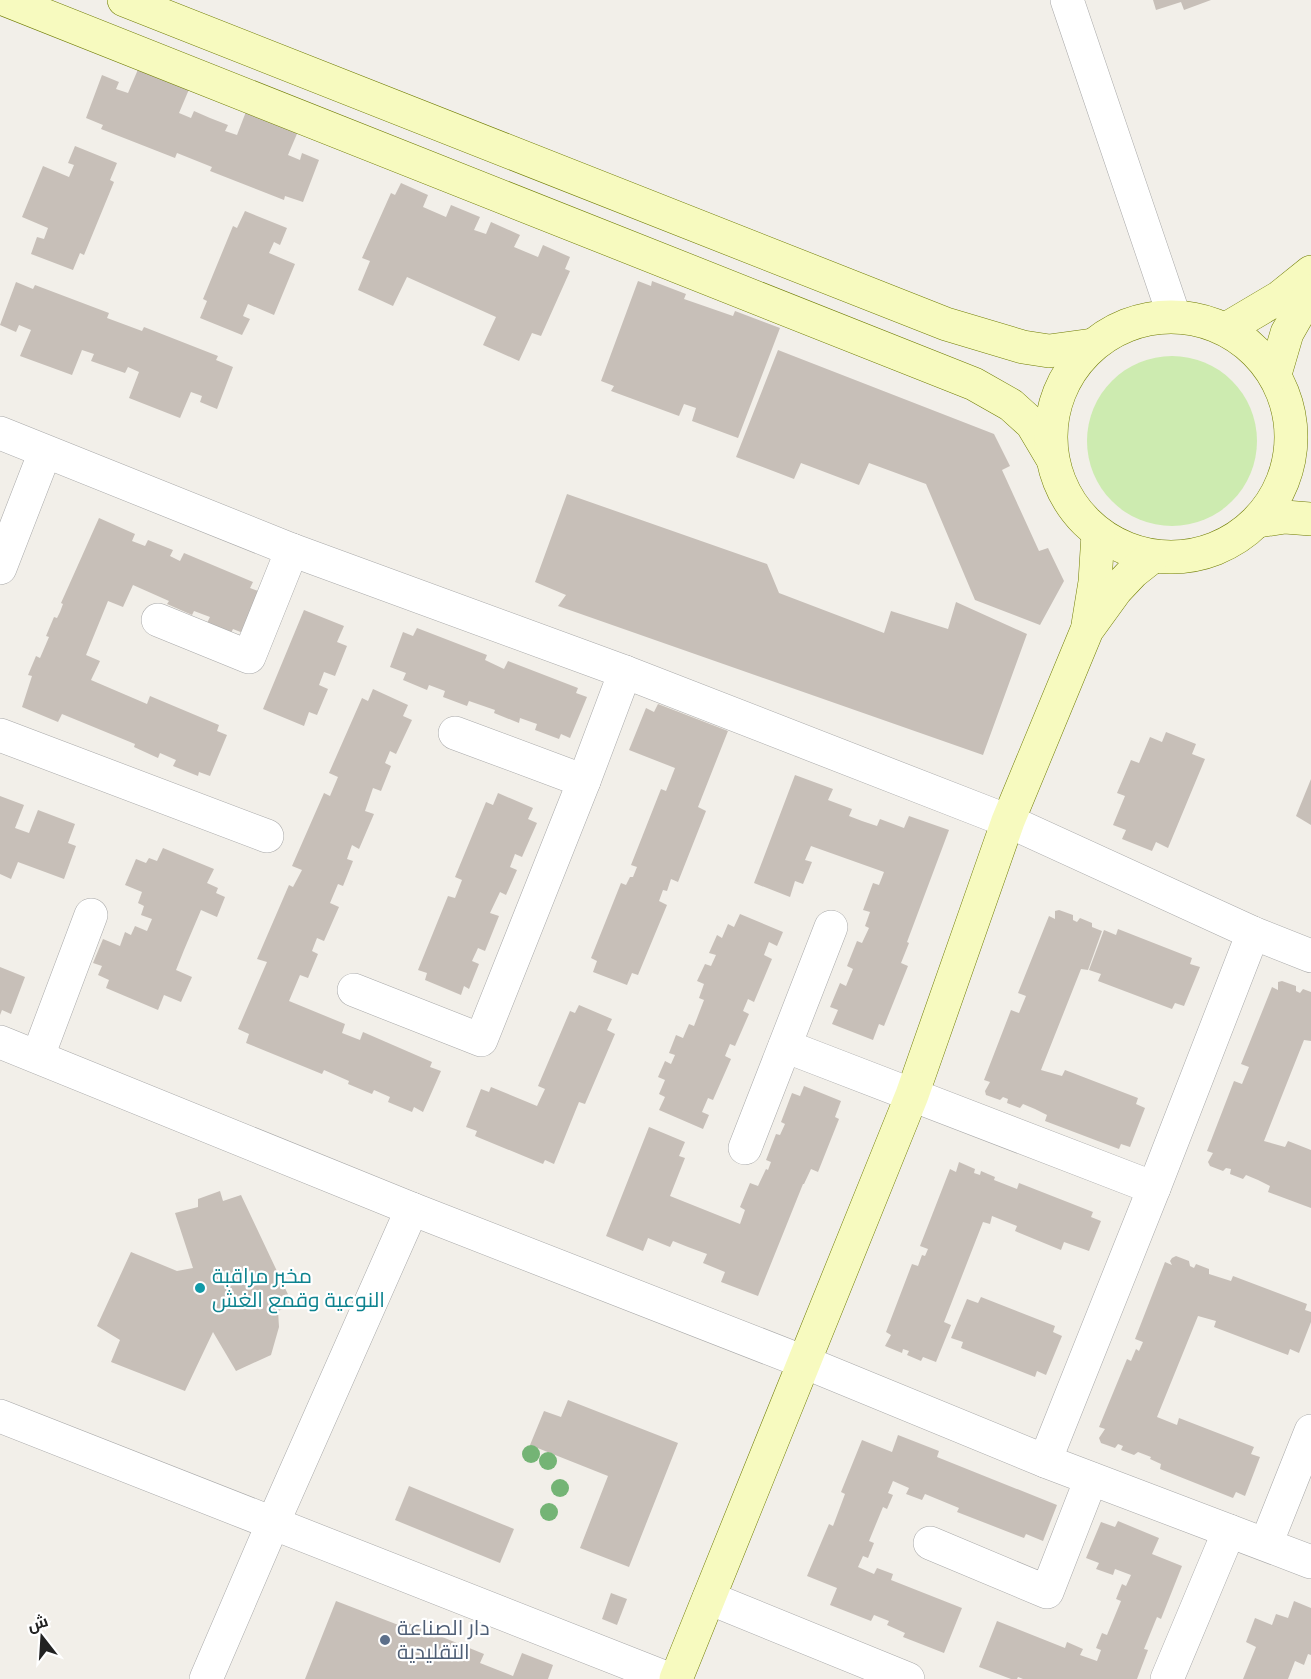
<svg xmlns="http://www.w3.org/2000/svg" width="1311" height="1679" viewBox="0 0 1311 1679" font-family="'IBM Plex Sans',Cairo,sans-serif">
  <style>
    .grass { fill: #cdebb0 }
    .building { fill: #c7bfb8 }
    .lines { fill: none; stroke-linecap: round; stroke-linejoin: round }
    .minor-casing { stroke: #a9a9a9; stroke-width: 34 }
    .tertiary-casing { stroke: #a9a9a9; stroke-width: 34 }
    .secondary-casing { stroke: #707d05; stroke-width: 34 }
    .minor { stroke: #fff; stroke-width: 33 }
    .tertiary { stroke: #fff; stroke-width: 33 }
    .secondary { stroke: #f7fabf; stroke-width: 33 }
    .tree { fill: #74b475 }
    .culture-dot { fill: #0f9aa8; stroke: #fff; stroke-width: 2 }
    .service-dot { fill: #5c6f8a; stroke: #fff; stroke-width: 2 }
    .labels { text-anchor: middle; stroke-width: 4.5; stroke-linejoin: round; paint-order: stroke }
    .culture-label { font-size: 21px; fill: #0d838f; stroke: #fff; text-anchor: start }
    .service-label { font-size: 21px; fill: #4e5e75; stroke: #fff; text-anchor: start }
  </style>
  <rect width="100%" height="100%" fill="#f2efe9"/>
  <circle class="grass" cx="1172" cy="441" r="85"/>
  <g class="building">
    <polygon points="1153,0 1211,0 1184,10 1181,2 1156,10"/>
    <polygon points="139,67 190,87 179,113 191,118 194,111 210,118 228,125 225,131 237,135 247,109 299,129 288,155 300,160 302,153 319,160 303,202 285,196 284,200 210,171 212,167 177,153 175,158 101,129 103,125 86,118 102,75 119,82 116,89 128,93"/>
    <polygon points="75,146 117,163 110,180 114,182 84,255 80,253 73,270 31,254 37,237 44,239 48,228 22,217 43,166 69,177 74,165 68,163"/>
    <polygon points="401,183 428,195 423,207 446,217 451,205 480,217 474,230 486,234 491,222 520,235 514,247 538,257 543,245 570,257 565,269 570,271 541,336 532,333 519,361 483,345 496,317 407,277 393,306 358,290 370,261 362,258 391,193 395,195"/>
    <polygon points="245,211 287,228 280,245 274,242 269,253 295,264 274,315 248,304 243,316 250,319 242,335 200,318 207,301 203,299 233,226 237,228"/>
    <polygon points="638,281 651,286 652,281 686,294 684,299 733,316 735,311 780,328 738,438 692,421 696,408 684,404 679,416 611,391 614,386 601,381"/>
    <polygon points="16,282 33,289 35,285 109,313 107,318 142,331 144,327 218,356 216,360 233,367 217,409 200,402 202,396 191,392 180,418 129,398 139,372 128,367 125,373 91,361 94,354 82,350 72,375 20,356 31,330 19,325 16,332 0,325"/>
    <polygon points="778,350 994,434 1010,466 1002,470 1039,551 1048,548 1064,581 1040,625 975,600 926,484 869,463 859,485 801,463 794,479 736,457"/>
    <polygon points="567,494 767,564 779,593 884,633 891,611 948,629 956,602 1027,634 983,755 558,606 566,595 535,582"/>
    <polygon points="99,518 135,534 132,541 145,546 148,540 173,550 170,556 180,561 184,553 253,582 250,588 261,592 243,633 233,629 231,633 207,623 210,617 194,611 192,615 167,604 169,601 133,585 123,607 108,601 86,655 100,661 91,680 147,704 150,696 219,725 217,731 227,735 210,776 199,772 198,776 173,766 176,760 160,753 158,758 134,747 135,744 62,714 58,722 22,707 32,676 28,675 36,656 40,658 49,637 46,636 54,617 57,618 60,612 63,604 61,603"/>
    <polygon points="304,610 344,626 337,642 347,646 335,676 324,672 319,685 328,689 317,715 309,712 304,726 263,709"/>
    <polygon points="417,628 487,655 485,660 504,669 508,661 578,688 576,693 587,697 570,738 561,734 559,739 535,730 537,724 520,718 519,723 494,713 495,710 469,701 467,706 443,697 445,691 429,685 427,690 403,680 406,673 390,667 403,632 413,636"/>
    <polygon points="373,689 408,705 403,716 412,720 396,754 390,751 385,763 391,766 381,791 373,788 365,811 374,814 359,849 352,845 347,859 353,861 343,886 338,884 330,903 339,907 324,941 317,938 312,951 318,954 308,978 300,975 289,1001 345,1024 342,1033 360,1040 363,1032 432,1062 430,1067 441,1071 423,1112 414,1107 412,1112 388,1102 390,1097 374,1090 372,1094 348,1084 349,1081 324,1070 322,1074 246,1043 249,1034 238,1029 267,962 257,959 289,885 293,887 302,870 292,866 324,793 330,796 338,777 329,773 362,698 368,701"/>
    <polygon points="658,704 728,731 698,807 706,811 678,882 671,879 667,891 663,890 659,901 667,905 638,975 632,973 627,985 593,972 597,961 591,958 621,883 626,885 630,877 633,877 637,867 631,865 661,789 666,791 675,768 629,750 646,708 654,712"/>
    <polygon points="1166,732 1196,744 1192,754 1205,759 1168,848 1156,842 1152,851 1122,839 1126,830 1113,825 1125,796 1117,793 1131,760 1139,763 1150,737 1162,742"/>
    <polygon points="795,775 833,789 828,800 852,809 849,816 862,821 877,826 880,819 904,828 909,816 949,830 907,942 909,943 901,963 908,966 884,1026 879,1024 873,1040 832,1024 838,1010 830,1007 840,983 846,986 853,969 847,966 857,941 862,943 869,928 865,926 870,912 863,910 873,883 879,885 884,872 811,846 805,860 812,862 803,884 795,881 790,897 754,883"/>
    <polygon points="1311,779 1311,825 1296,816"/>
    <polygon points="498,793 533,808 528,819 537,823 522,857 515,854 510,867 517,870 506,895 500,892 490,913 499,916 485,951 478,948 472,961 479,964 469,989 464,986 461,995 425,980 427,973 418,970 448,896 455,898 462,880 455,877 486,802 493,805"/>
    <polygon points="0,796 24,805 15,828 29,833 38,810 75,824 68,843 76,846 64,879 18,862 11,879 0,874"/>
    <polygon points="163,848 214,869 207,883 218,888 216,893 225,897 217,917 201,910 184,950 176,970 192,977 181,1002 164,995 158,1010 106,988 109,980 98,975 102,966 93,963 103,939 120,946 125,932 131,935 135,926 147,931 152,919 141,915 144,906 138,903 142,892 125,885 136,859 146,863 149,858 157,861"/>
    <polygon points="1059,910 1073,915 1073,920 1077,922 1080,918 1092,923 1092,927 1102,931 1088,970 1081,969 1041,1070 1062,1076 1065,1070 1138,1098 1136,1104 1145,1108 1130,1147 1121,1144 1119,1149 1045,1121 1047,1115 1035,1109 1023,1104 1020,1108 1007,1103 1008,1099 1003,1097 1000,1100 986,1095 985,1091 990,1082 984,1080 1011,1010 1019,1013 1026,996 1018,993 1049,916 1055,919 1055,911"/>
    <polygon points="740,914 783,932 777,946 769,942 764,955 772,959 754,1002 748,999 743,1011 749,1014 735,1046 730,1044 725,1056 731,1059 713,1100 708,1098 702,1112 709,1115 703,1129 659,1110 665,1097 659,1094 665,1080 658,1077 665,1061 671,1064 675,1055 669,1053 676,1035 683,1038 689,1024 694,1026 704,1000 699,998 704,984 697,981 705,964 711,966 716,955 709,953 717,935 722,938 728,924 734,927"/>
    <polygon points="1118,929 1192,958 1190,964 1200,967 1184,1006 1175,1003 1172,1009 1098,981 1101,974 1089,970 1104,930 1116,935"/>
    <polygon points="0,967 25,977 11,1014 2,1010 0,1015"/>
    <polygon points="1282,981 1296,986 1296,991 1300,993 1303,989 1311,992 1311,1041 1304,1040 1264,1141 1285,1147 1288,1141 1311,1150 1311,1208 1268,1192 1270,1186 1258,1180 1246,1175 1243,1179 1230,1174 1231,1169 1226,1168 1223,1171 1210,1166 1208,1162 1213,1153 1207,1151 1234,1081 1242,1084 1249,1067 1241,1064 1272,987 1278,990 1278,982"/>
    <polygon points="579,1005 612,1019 607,1030 615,1034 585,1104 579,1102 554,1164 545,1160 543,1164 475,1136 477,1131 466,1127 481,1089 489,1092 491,1087 537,1106 545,1089 538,1086 570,1011 575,1013"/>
    <polygon points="804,1086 841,1101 835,1117 839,1119 818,1172 811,1169 804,1184 803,1184 758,1296 721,1282 725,1272 703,1263 707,1254 688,1247 673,1241 670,1247 648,1238 643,1251 606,1236 649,1127 685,1142 679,1156 685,1158 670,1196 740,1224 745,1210 740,1207 750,1183 758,1186 766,1169 768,1170 771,1162 766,1160 776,1134 780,1135 785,1124 781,1122 792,1093 800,1096"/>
    <polygon points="959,1162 975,1169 974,1173 980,1175 981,1171 995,1177 994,1180 1017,1189 1019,1183 1093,1212 1091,1217 1101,1221 1089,1251 1064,1242 1061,1250 1015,1231 1017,1226 992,1216 990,1224 983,1222 944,1322 951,1325 936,1362 923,1357 921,1361 907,1355 909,1351 903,1349 902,1353 885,1346 891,1335 886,1332 912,1264 918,1266 922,1255 925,1256 928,1249 920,1246 950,1169 956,1172"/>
    <polygon points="220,1191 223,1201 241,1195 293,1305 278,1311 279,1327 271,1355 236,1371 213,1332 185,1391 111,1362 120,1340 97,1326 131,1252 177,1271 193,1268 175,1213 198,1207 198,1199"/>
    <polygon points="1176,1256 1189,1261 1190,1266 1194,1268 1196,1264 1209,1269 1209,1274 1231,1281 1233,1276 1307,1304 1305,1310 1311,1312 1311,1322 1299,1353 1290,1349 1288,1355 1214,1327 1216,1321 1198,1316 1157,1417 1177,1425 1179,1418 1254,1447 1251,1454 1260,1457 1245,1496 1236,1492 1233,1498 1160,1469 1161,1464 1150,1459 1151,1457 1138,1452 1134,1455 1121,1450 1123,1446 1118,1444 1115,1448 1101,1443 1099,1438 1105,1429 1099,1427 1127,1359 1131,1361 1136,1349 1139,1351 1143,1342 1135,1339 1165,1262 1172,1265 1170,1261 1172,1258"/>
    <polygon points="981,1297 1055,1326 1053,1332 1062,1336 1046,1375 1037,1371 1035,1377 961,1348 963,1342 951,1338 967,1299 978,1303"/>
    <polygon points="568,1400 678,1443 629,1567 580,1548 608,1476 530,1445 544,1411 561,1417"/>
    <polygon points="898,1435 939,1451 937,1457 1057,1505 1043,1541 1026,1534 1024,1538 957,1512 959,1508 925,1494 922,1500 906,1494 909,1488 893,1481 888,1493 893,1495 887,1509 883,1507 869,1541 874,1543 868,1558 863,1556 858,1567 874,1574 877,1568 893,1574 891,1580 962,1608 944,1653 903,1637 905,1633 887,1625 889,1621 874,1615 871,1621 830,1605 837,1588 807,1576 829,1524 833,1526 845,1494 841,1492 862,1440 892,1452"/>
    <polygon points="409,1486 514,1529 500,1563 395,1520"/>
    <polygon points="1118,1521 1159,1538 1152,1554 1182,1566 1161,1619 1157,1617 1144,1649 1148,1650 1137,1679 1023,1679 1018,1677 1017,1679 1011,1679 979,1667 997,1621 1065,1648 1067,1642 1083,1649 1080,1655 1097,1661 1101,1650 1096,1648 1102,1633 1107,1635 1121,1601 1116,1599 1122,1584 1126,1586 1131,1575 1115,1569 1113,1575 1096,1569 1099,1563 1086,1558 1101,1522 1115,1527"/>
    <polygon points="611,1593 627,1599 617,1625 602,1619"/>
    <polygon points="336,1601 401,1626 403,1621 484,1654 480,1663 513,1676 522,1653 553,1665 548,1679 305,1679"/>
    <polygon points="1294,1601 1311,1608 1311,1655 1308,1654 1304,1665 1295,1661 1288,1679 1243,1679 1256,1647 1246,1642 1255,1618 1272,1625 1276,1614 1288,1618"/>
  </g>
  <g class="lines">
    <defs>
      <g id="minor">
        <polyline points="1067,0 1174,316"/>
        <polyline points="0,568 45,452"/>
        <polyline points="158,620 249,657 292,550"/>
        <polyline points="0,735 267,836"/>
        <polyline points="584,781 625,672"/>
        <polyline points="354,990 481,1040 584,781 455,733"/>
        <polyline points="785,1046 1154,1188 1253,933"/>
        <polyline points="38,1056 91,915"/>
        <polyline points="745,1148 831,927"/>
        <polyline points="0,1416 669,1679"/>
        <polyline points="1045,1461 1154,1188"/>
        <polyline points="1272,1529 1311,1431"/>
        <polyline points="930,1543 1047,1592 1091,1479"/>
        <polyline points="709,1598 908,1679"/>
        <polyline points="206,1679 273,1523 412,1209"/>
        <polyline points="1167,1679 1229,1531"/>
      </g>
      <g id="tertiary">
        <polyline points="0,433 292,550 625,672 1008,821 1253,933 1311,956"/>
        <polyline points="0,1042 412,1209 804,1362 1045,1461 1311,1562"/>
      </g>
      <g id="secondary">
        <polyline points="6,0 974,384 1011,405 1032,424 1051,456"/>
        <polyline points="124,0 946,324 1023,347 1049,351 1093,345"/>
        <circle cx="1171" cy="437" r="120"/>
        <polyline points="1226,329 1280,297 1311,272"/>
        <polyline points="1275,374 1287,333 1311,291"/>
        <polyline points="1258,521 1285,517 1311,519"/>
        <polyline points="1088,625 1095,582 1098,534"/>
        <polyline points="676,1679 912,1095 1008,821 1087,630 1116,590 1133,572 1152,557"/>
      </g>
    </defs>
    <use href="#minor" class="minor-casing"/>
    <use href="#tertiary" class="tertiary-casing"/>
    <use href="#secondary" class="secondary-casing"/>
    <use href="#minor" class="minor"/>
    <use href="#tertiary" class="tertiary"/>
    <use href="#secondary" class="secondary"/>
  </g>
  <g class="tree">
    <circle cx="531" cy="1454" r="9"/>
    <circle cx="548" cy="1461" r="9"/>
    <circle cx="560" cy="1488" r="9"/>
    <circle cx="549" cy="1512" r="9"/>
  </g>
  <circle class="culture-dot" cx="200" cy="1288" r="6"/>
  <circle class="service-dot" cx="385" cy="1640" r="6"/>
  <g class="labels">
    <g class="culture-label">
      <text x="212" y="1283">مخبر مراقبة<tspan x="212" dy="24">النوعية وقمع الغش</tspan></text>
    </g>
    <g class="service-label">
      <text x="397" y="1635">دار الصناعة<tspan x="397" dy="24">التقليدية</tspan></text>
    </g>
  </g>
  <g transform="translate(42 1637) rotate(343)" stroke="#ffffff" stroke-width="4.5" paint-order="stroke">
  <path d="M0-4.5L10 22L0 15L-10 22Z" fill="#222222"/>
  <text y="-9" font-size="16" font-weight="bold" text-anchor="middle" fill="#222222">ش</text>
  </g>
</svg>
